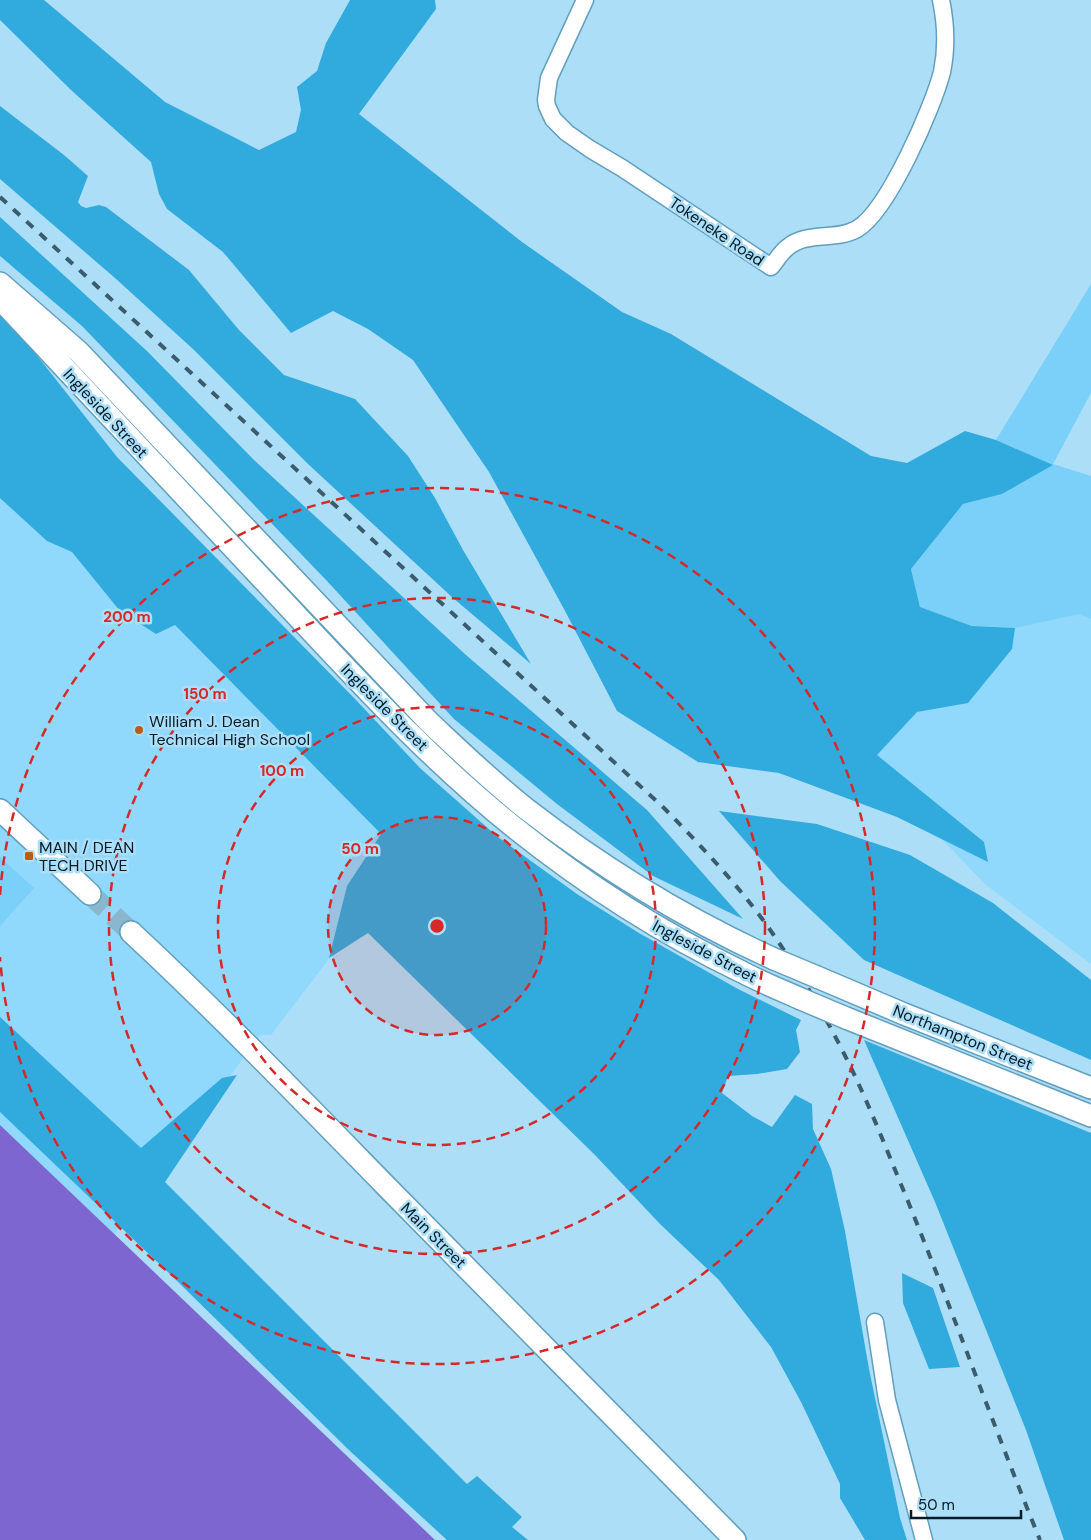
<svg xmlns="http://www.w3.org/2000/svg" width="1091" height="1540" viewBox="0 0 1091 1540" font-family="'DM Sans',sans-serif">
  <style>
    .built { fill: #90d8fc }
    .green { fill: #7bd0f9 }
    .forest { fill: #31abdd }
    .water { fill: #7e66d1 }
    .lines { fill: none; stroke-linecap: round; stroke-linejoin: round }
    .major-tunnel { stroke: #8ab7ce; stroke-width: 21; stroke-dasharray: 21 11; stroke-linecap: butt }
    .minor-casing { stroke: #619fbd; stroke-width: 19 }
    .major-casing { stroke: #619fbd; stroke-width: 24 }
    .minor { stroke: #fff; stroke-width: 16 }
    .major { stroke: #fff; stroke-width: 21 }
    .rail { stroke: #3b5c6d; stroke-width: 4; stroke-dasharray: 9 9; stroke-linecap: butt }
    .major-bridge-casing { stroke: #619fbd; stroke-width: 24; stroke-linecap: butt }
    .major-bridge { stroke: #fff; stroke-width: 21 }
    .ring { fill: none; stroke: #d62828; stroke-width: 2.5; stroke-dasharray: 9 6 }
    .poi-dot { fill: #bb5c14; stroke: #acdef8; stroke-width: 2 }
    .labels { text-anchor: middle; stroke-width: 5; stroke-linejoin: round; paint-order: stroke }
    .street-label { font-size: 16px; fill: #021b27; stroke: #acdef8 }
    .poi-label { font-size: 16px; fill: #021b27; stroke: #acdef8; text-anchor: start }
    .centre { fill: #d62828; stroke: #acdef8; stroke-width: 2.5 }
    .ring-label { font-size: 15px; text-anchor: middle; font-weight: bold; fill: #d62828; stroke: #acdef8; stroke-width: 5; stroke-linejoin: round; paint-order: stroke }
  </style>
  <rect width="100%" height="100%" fill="#acdef8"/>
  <g class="built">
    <polygon points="0,322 169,619 405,859 271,1035 260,1035 114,1234 0,1125"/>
    <polygon points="1026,591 1091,619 1091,964 985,884 865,759"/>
  </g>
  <g class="green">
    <polygon points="1091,284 1091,393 1053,464 1091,476 1091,619 1079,614 1015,628 972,626 920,607 911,569 963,504 1002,494 1052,465 996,440"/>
    <polygon points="0,857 34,888 0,926"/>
  </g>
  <g class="forest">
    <polygon points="0,0 44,0 165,102 259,150 296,132 301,110 297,87 317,71 326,43 350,0 435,0 436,9 359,114 522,242 622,312 671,334 871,456 907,463 965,431 996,440 1053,465 1002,494 963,504 911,569 920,607 972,626 1015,628 1012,649 968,703 917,712 877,755 984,842 988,862 897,817 779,773 698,762 617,711 564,609 489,472 413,360 368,329 333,311 291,333 223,252 167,209 159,194 151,162 71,90 0,20"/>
    <polygon points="0,106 64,155 88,176 78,202 81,206 86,208 99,205 106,207 189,270 239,330 284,375 355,399 408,456 435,498 463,550 531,664 453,598 308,464 193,349 115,278 0,179"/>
    <polygon points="0,217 147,351 254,460 466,655 647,810 743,919 653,876 557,804 454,719 327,581 82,326 0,256"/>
    <polygon points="0,314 35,353 117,457 357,701 421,769 499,838 577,894 639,933 738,989 801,1020 796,1030 800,1052 787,1069 757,1074 728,1076 722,1093 752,1116 772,1127 795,1095 812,1104 813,1129 831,1169 845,1231 869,1369 900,1518 907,1540 865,1540 840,1498 840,1484 801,1402 771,1347 719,1280 660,1224 595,1155 368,933 329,958 347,886 381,834 175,625 156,634 120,611 72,552 47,541 0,498"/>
    <polygon points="719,811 817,824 910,855 993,903 1091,980 1091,1060 864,960 780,881"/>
    <polygon points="0,1017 141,1148 222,1078 237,1075 165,1182 467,1484 477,1476 522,1517 512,1527 528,1540 447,1540 351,1452 173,1277 0,1112"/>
    <polygon points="864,1040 1091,1133 1091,1540 1064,1540 1026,1430 935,1202"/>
    <polygon points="902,1273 933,1288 960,1367 929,1369 903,1303"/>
  </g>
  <polygon class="water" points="0,1125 435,1540 0,1540"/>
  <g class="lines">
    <polyline class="major-tunnel" points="90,894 131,932"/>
    <defs>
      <g id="minor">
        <path d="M585 0 549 78 546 100 547 106 553 119 567 133 590 149 622 168 771 267C776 261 781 252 788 247 807 231 836 241 857 229 888 211 933 107 942 72 947 48 946 24 941 0"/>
        <polyline points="875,1322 887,1400 924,1540"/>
      </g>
      <g id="major">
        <path d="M0 283 79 352 429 722C460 751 491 781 525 808 601 867 686 919 774 959"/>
        <path d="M0 299C94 400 189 501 284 602 357 680 431 761 515 828 585 884 661 933 742 972 761 982 781 990 801 999"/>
        <polyline points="0,810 90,894"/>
        <path d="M131 932C218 1013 301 1099 384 1184 501 1303 618 1421 735 1540"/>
        <polyline points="817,977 904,1014 1091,1088"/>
        <polyline points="846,1018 1091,1116"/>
      </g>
    </defs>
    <use href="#minor" class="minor-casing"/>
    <use href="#major" class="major-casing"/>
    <use href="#minor" class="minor"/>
    <use href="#major" class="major"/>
    <path class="rail" d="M0 197 664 808C703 848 742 889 773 934 806 982 836 1034 860 1087 876 1122 890 1158 905 1194 952 1309 993 1425 1040 1540"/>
    <defs>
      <g id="major-bridge">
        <polyline points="774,959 817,977"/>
        <polyline points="801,999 846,1018"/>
      </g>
    </defs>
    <use href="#major-bridge" class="major-bridge-casing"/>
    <use href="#major-bridge" class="major-bridge"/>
  </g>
  <circle cx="437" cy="926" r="109" fill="#d62828" fill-opacity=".12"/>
  <g class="ring">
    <circle cx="437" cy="926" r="109"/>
    <circle cx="437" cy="926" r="219"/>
    <circle cx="437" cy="926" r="328"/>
    <path d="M0 895A438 438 0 1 1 0 957"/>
  </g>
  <g class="poi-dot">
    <circle cx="139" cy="730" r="5"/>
    <rect x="24" y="851" width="10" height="10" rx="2.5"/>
  </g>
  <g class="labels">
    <g class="street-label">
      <text transform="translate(717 231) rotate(34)" y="6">Tokeneke Road</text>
      <text transform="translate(106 413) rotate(47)" y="6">Ingleside Street</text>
      <text transform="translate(385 707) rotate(45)" y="6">Ingleside Street</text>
      <text transform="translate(705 951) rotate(28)" y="6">Ingleside Street</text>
      <text transform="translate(963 1037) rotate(22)" y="6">Northampton Street</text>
      <text transform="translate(434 1235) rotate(45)" y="6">Main Street</text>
    </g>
    <g class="poi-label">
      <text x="149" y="727">William J. Dean<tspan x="149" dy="18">Technical High School</tspan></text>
      <text x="39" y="853">MAIN / DEAN<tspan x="39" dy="18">TECH DRIVE</tspan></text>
    </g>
  </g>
  <circle cx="437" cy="926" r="8" class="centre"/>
  <g class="ring-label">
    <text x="127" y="622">200 m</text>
    <text x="205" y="699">150 m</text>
    <text x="282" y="776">100 m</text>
    <text x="360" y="854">50 m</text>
  </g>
  <path d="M911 1510v8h110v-8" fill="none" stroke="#021b27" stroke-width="2.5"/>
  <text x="918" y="1510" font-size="15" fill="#021b27" stroke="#acdef8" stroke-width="4" paint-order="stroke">50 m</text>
</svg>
